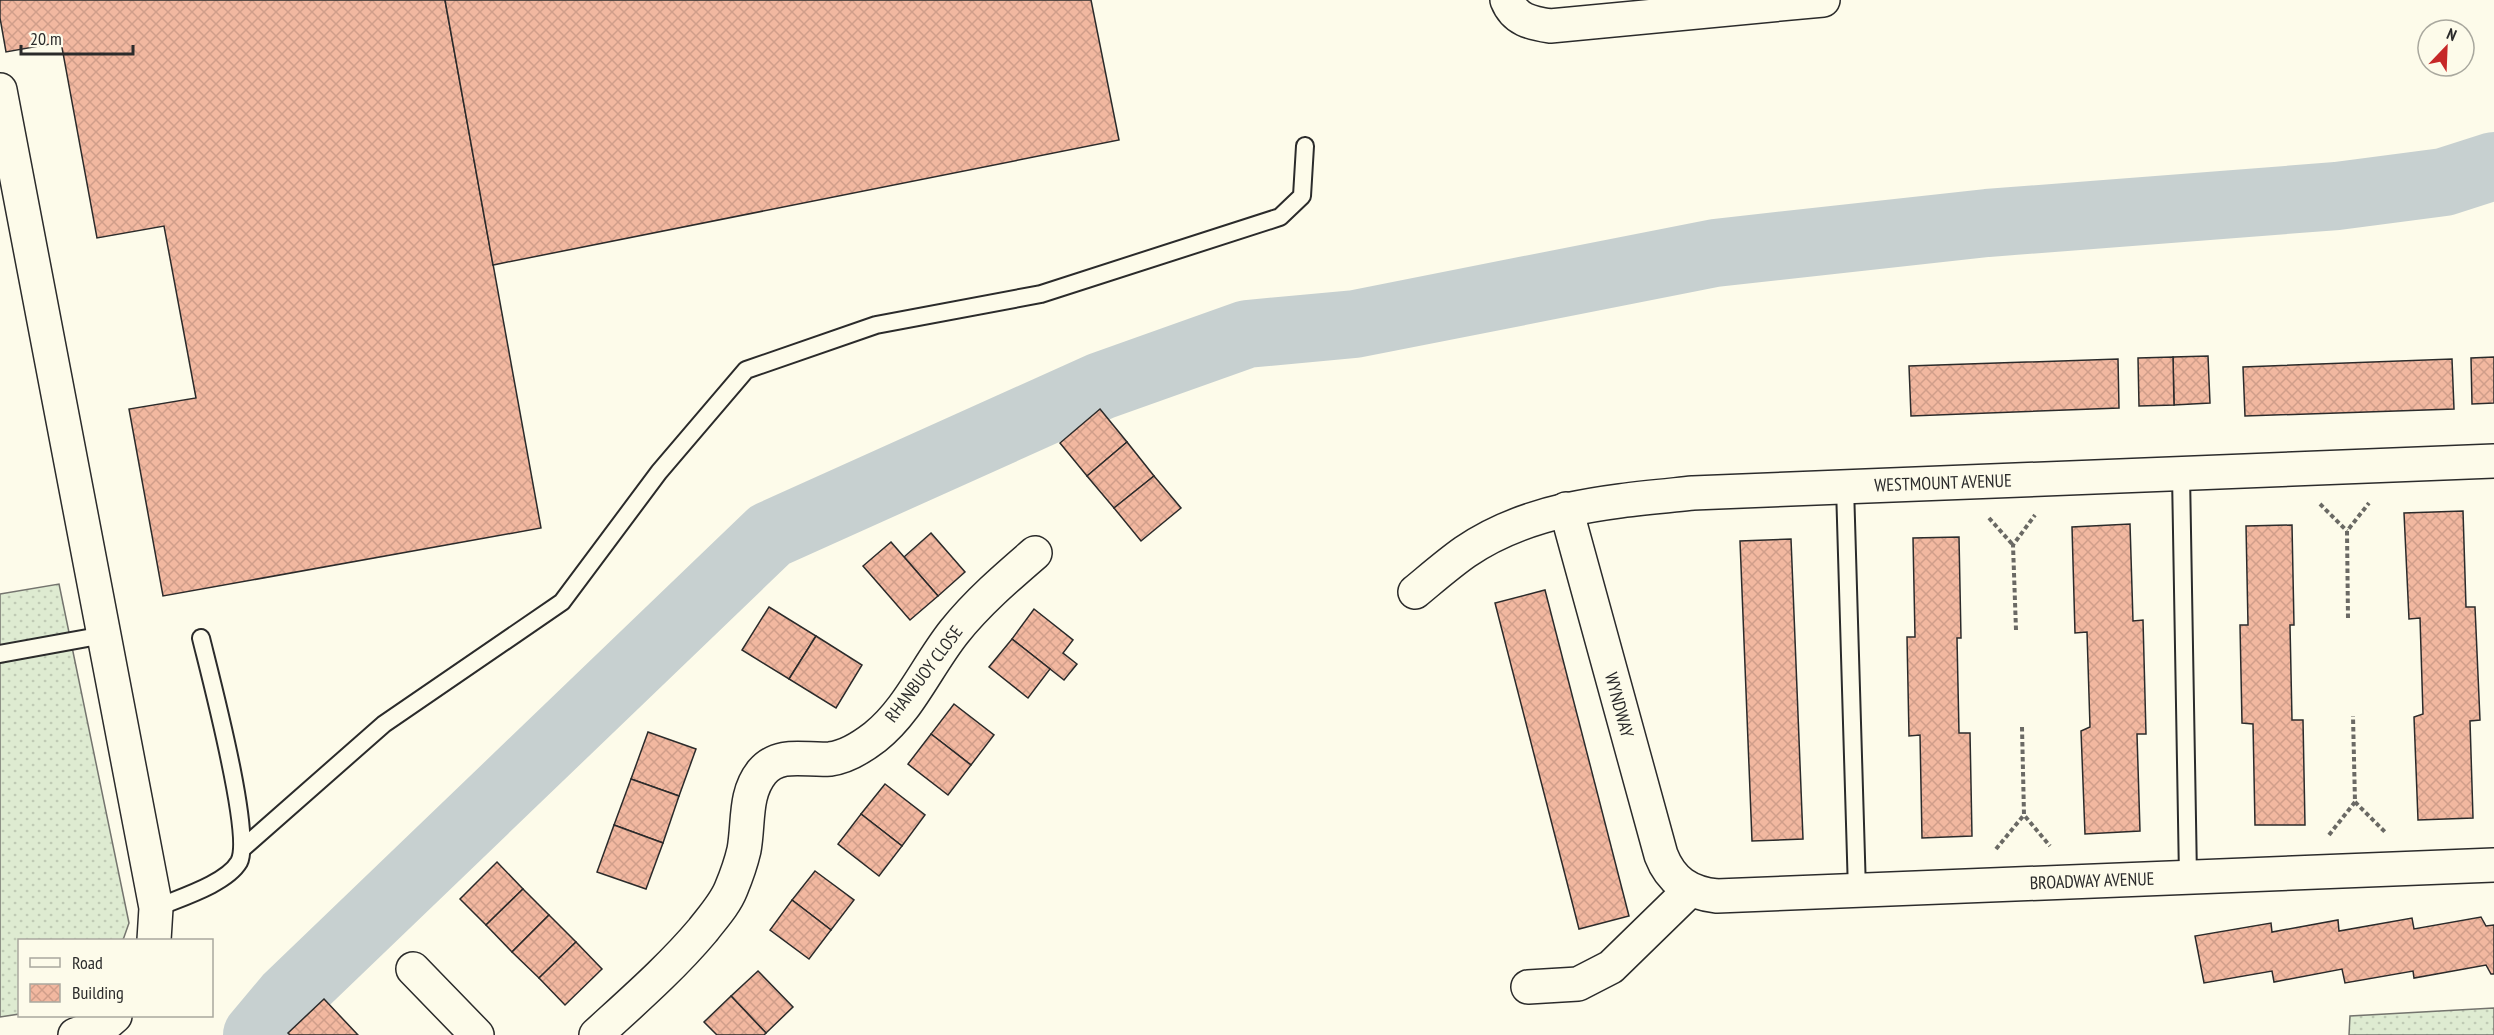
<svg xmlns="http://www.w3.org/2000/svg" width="2494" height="1035" font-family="'PT Sans Narrow',sans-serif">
<defs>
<pattern id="grass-dots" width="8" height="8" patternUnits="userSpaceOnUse" patternTransform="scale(1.5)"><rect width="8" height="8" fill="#deebd1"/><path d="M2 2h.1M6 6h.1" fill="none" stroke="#bfcab4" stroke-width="1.8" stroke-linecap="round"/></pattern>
<pattern id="building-cross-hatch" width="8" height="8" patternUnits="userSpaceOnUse" patternTransform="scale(1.5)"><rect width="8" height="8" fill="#f2b8a0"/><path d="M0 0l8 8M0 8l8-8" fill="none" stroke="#d09e8a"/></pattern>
</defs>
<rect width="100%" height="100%" fill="#fdfbea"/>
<!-- grass -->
<g fill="url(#grass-dots)" stroke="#74746e" stroke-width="1.5">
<path d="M59 584 129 923 123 940H20L19 1014 0 1017V594Z"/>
<path d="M2494 1008V1035H2349L2350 1016Z"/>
</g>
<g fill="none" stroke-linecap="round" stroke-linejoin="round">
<!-- river -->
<path stroke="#c7d0d0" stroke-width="68" d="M257 1035 288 998 770 535 1101 386 1247 334 1355 324 1715 253 1987 223 2337 196 2444 182 2494 166"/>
</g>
<!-- building -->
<g fill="url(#building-cross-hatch)" stroke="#2b2b2b" stroke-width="1.5">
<path d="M0 0H445L541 528 163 596 129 409 196 398 164 226 97 238 61 42 6 52 0 18Z"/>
<path d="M445 0H1091L1119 140 493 265Z"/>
<path d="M2208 356 2210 403 2174 405 2173 357Z"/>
<path d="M2173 357 2174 405 2139 406 2138 358Z"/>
<path d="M2494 357V403L2472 404 2471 358Z"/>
<path d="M2118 359 2119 408 1911 416 1909 366Z"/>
<path d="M2452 359 2454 409 2245 416 2243 367Z"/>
<path d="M1100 409 1127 442 1087 476 1060 443Z"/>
<path d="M1127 442 1154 476 1114 508 1087 476Z"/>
<path d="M1154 476 1181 508 1141 541 1114 508Z"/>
<path d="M2463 511 2466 607H2475L2480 720 2470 721 2473 818 2418 820 2414 717 2423 714 2420 618 2409 619 2404 513Z"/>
<path d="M2130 524 2133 621 2143 620 2146 734H2137L2140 831 2085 834 2081 731 2090 727 2087 632 2075 633 2072 527Z"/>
<path d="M2292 525 2294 625H2290L2292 720H2303L2305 825H2255L2253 724 2242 723 2240 625H2248L2246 526Z"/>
<path d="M931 533 965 572 938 596 904 557Z"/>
<path d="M1959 537 1961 638H1957L1959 733H1970L1972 836 1922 838 1920 735 1909 736 1907 637H1915L1913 538Z"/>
<path d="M1791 539 1803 839 1752 841 1740 541Z"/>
<path d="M891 542 938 596 910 620 863 566Z"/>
<path d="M1545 590 1629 916 1579 929 1495 603Z"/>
<path d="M769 607 816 636 789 679 742 650Z"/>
<path d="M1034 609 1073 640 1063 653 1077 664 1064 680 1012 639Z"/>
<path d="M816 636 862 665 836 708 789 679Z"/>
<path d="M1012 639 1050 669 1028 698 989 667Z"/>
<path d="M954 704 994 735 971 765 931 734Z"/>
<path d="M648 732 696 749 679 796 631 779Z"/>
<path d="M931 734 971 765 948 795 908 764Z"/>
<path d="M631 779 679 796 663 843 614 825Z"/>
<path d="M885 784 925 815 902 846 861 814Z"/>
<path d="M861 814 902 846 879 876 838 844Z"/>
<path d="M614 825 663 843 646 889 597 872Z"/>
<path d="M497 862 523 889 486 925 460 899Z"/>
<path d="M815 871 854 900 831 930 792 900Z"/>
<path d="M523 889 549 915 512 952 486 925Z"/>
<path d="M792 900 831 930 809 959 770 930Z"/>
<path d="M549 915 576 942 539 978 512 952Z"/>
<path d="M2481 917 2486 926 2494 925V974H2491L2486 965 2414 978 2413 971 2345 983 2342 969 2274 982 2272 971 2204 983 2195 936 2271 923 2272 932 2338 920 2339 931 2412 918 2414 929Z"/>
<path d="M576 942 602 969 565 1005 539 978Z"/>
<path d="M758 971 793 1007 766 1033 731 996Z"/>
<path d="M731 996 766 1033 764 1035H717L704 1022Z"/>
<path d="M324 999 358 1035H290L288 1033Z"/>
</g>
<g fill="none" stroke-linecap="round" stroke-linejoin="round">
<!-- lane casing -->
<g stroke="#2b2b2b" stroke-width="20">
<g id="lane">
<path d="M2181 474 2188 877"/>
<path d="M1845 487 1857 891"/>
<path d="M0 654 104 635"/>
<path d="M243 848 384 724 562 602 659 472 746 370 876 325 1041 294 1280 217 1302 196 1305 146"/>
<path d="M156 908C179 898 226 884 239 862 253 836 210 675 201 638"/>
</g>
</g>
<!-- street casing -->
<g stroke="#2b2b2b" stroke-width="36">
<g id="street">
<path d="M1507 0C1515 20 1531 23 1550 26L1823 0"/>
<path d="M0 90 156 908 154 940"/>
<path d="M1566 509 1661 855C1671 881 1689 893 1717 896L2494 865"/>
<path d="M1415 592C1432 578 1448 564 1465 552 1532 506 1615 501 1693 493L2494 461"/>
<path d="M413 969 477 1035"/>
<path d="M1528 987 1578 984 1611 967 1690 890"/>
<path d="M75 1035 107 1023 115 1016"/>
<path d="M596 1035C633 1001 671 968 703 930 713 917 725 904 731 889 736 877 741 863 744 850 749 823 744 794 762 772 780 751 806 761 830 759 847 757 862 747 875 737 909 710 927 666 954 632 977 603 1006 578 1035 553"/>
</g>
</g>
<!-- path -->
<g stroke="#6a6964" stroke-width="4" stroke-dasharray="4.5 3" stroke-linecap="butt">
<path d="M2320 504 2347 531"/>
<path d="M1989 518 2013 545"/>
<path d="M2348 618 2347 531 2369 503"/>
<path d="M2016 630 2013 545 2035 515"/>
<path d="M2022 727 2024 815 2050 846"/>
<path d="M2355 802 2386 833"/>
<path d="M2329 835 2355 802 2353 716"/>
<path d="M1996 849 2024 815"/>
</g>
<!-- lane -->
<use href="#lane" stroke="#fdfbea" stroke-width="16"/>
<!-- street -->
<use href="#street" stroke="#fdfbea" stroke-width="33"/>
</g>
<g text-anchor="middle" stroke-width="4.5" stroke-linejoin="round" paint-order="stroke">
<!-- street labels -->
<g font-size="18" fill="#2b2b2b" stroke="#fdfbea">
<text transform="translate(1943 483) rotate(-2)" y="6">WESTMOUNT AVENUE</text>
<text transform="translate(924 674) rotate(-53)" y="6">RHANBUOY CLOSE</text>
<text transform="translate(1619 705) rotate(75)" y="6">WYNDWAY</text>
<text transform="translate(2092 881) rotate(-2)" y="6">BROADWAY AVENUE</text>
</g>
</g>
<!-- legend -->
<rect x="18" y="939" width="195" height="78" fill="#fdfbea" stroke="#a9a89e" stroke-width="1.5"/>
<rect x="30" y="958" width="30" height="9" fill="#fdfbea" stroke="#a9a89e" stroke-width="1.5"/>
<text x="72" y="969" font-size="18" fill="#2b2b2b">Road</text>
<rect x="30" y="984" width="30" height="18" fill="url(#building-cross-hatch)" stroke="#a9a89e" stroke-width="1.5"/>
<text x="72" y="999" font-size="18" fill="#2b2b2b">Building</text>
<!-- north arrow -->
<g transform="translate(2446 48) rotate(23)"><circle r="28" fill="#fdfbea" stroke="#a9a89e" stroke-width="1.5"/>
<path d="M0-4.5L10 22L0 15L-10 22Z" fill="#c62828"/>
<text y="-9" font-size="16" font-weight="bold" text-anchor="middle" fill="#2b2b2b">N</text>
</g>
<!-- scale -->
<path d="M21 45v9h112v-9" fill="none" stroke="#2b2b2b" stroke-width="3"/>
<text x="30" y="45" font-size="18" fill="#2b2b2b" stroke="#fdfbea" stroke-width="4.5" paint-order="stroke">20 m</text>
</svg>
